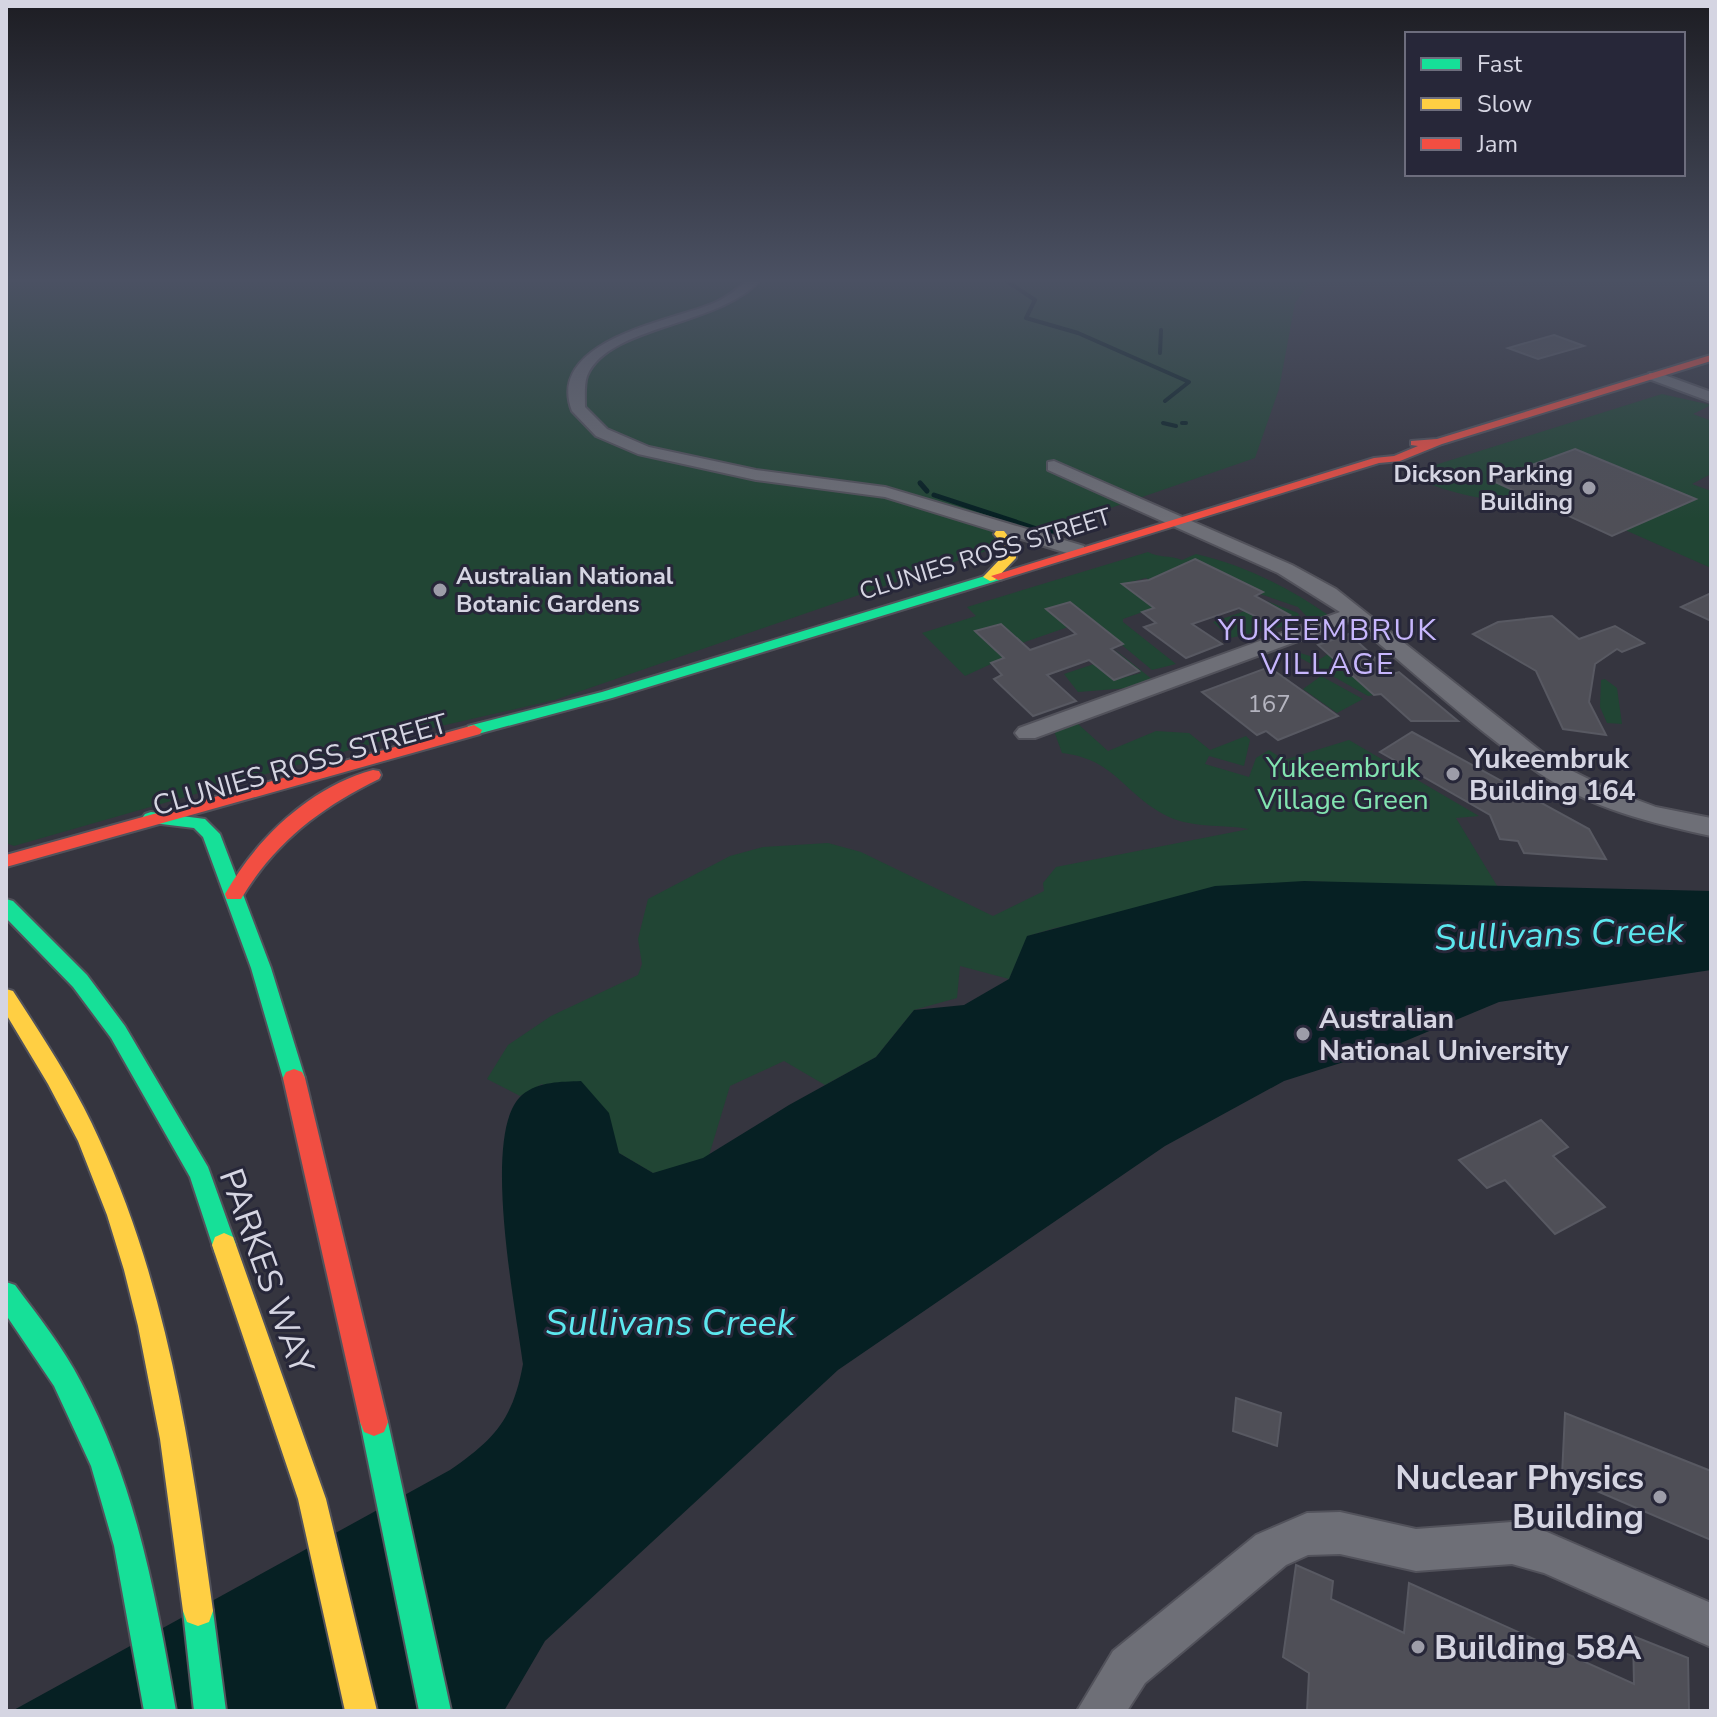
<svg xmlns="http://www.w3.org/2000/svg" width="1717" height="1717" font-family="'Nunito Sans',sans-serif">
<rect width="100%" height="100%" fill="#35353f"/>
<!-- green -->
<g fill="#214534">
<path d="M6 278H1313L1295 303 1279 389 1255 458 555 700 406 734 14 846 6 843Z"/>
<path d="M1662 394 1711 405 1693 414 1709 420 1711 426V474L1692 484 1711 491V568L1625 530 1695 499 1492 480 1526 496C1485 507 1442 488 1403 475Z"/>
<path d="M1148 552C1158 558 1170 555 1182 560L1196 554C1244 565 1288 587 1328 615L1315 621 1309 619 1298 607 1260 594 1263 591 1195 560 1177 567 1169 594 1146 578 1123 584 1154 608 1123 619V622L1176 664 1152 670 1070 602 1047 609 1068 627 1022 643 976 631 1004 658 965 676 922 633 976 616 967 607Z"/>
<path d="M1267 601 1298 613 1303 622 1230 638 1213 622 1245 611 1273 625 1292 616Z"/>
<path d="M1113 648 1153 680 1129 688 1078 692 1064 674 1094 664 1114 680 1141 673Z"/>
<path d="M1300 653 1320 659 1328 654 1374 695 1368 696 1297 656Z"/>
<path d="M1321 676 1363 699 1337 713 1303 689Z"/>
<path d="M1605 679 1617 688 1622 724 1607 723 1600 707 1601 680Z"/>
<path d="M1077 723 1108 751 1156 731 1189 733 1210 750 1246 736 1250 740 1244 766 1209 756 1205 764 1249 777 1256 758 1269 750 1284 760 1349 740 1479 816 1456 818 1499 889 1304 881 1055 928 1028 936 1009 979 960 966 957 998 914 1010 876 1057 825 1085 784 1061 730 1086 707 1162 653 1173 619 1153 542 1084 520 1096 487 1079 508 1045 551 1016 638 975 642 964 638 939 648 899 730 856 763 847 828 843 861 852 993 916 1044 891 1043 883 1056 867 1249 829C1222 824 1189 829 1163 814 1123 792 1114 759 1062 753L1054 731Z"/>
</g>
<!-- water -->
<path fill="#062023" d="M1304 881 1711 891V970L1499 1002 1391 1047 1284 1081 1165 1146 838 1370 545 1641 504 1711H12L450 1470C495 1439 513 1419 523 1364 516 1310 480 1131 522 1095 539 1081 561 1082 581 1081L609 1113 619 1153 653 1173 703 1158 789 1105 876 1057 914 1010 964 1005 1009 979 1027 936 1215 886Z"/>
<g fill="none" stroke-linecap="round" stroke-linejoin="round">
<!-- stream-far1 -->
<g stroke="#062023" stroke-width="4">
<path d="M1002 278 1035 300 1026 318 1078 333 1189 382 1165 401"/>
<path d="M1160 353 1161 330"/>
<path d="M1163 423 1176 426"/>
<path d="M1182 423H1186"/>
</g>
<!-- stream -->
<g stroke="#062023" stroke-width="5">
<path d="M920 483 927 491"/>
<path d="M934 495 1040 530 1078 533"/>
</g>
</g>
<!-- building -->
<g fill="#4f4f57" stroke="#585962" stroke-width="2">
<path d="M1554 335 1584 346 1538 359 1508 348Z"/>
<path d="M1575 449 1696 499 1612 536 1491 480Z"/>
<path d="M1195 559 1263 592 1255 596 1290 615 1273 625 1239 608 1192 624 1222 644 1186 658 1144 627 1156 623 1142 612 1154 608 1122 584 1149 580Z"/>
<path d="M1711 593V621L1681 607Z"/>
<path d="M1070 602 1123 644 1111 649 1139 671 1114 680 1089 660 1047 675 1076 701 1033 716 994 679 1002 675 991 663 1004 658 975 631 1001 624 1030 650 1076 634 1046 609Z"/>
<path d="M1552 616 1579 639 1615 626 1644 643 1622 652 1617 649 1595 664 1589 702 1606 735 1563 729 1536 671 1473 634 1498 622Z"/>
<path d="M1349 634 1393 674 1399 672 1458 721H1411L1381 694 1374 695 1318 645Z"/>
<path d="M1269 667 1338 716 1278 740 1266 731 1257 735 1202 692Z"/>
<path d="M1412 732 1589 829 1606 859 1524 853 1518 841 1500 839 1490 815 1380 752Z"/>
<path d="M1541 1120 1568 1147 1553 1156 1605 1207 1555 1234 1505 1180 1487 1188 1459 1160Z"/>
<path d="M1236 1398 1281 1413 1277 1446 1233 1431Z"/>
<path d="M1565 1413 1711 1471V1540L1562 1476Z"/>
<path d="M1296 1565 1333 1581 1331 1599 1404 1633 1409 1583 1634 1684 1633 1636 1688 1658 1689 1711H1307L1309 1673 1283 1657Z"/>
</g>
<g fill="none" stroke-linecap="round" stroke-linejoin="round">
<!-- street casing -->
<g stroke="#52525b" stroke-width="4">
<g id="street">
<path d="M749 278H762C721 327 609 324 587 376 584 384 585 398 585 407L607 429 649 447 756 470 885 487 1084 546V554H1070L885 497 756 480 638 454 596 436 572 411C545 340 672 321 714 303 728 297 738 289 749 278Z"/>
<path d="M1649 373H1659L1711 392V402L1649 379Z"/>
<path d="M1054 461 1292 565 1336 589 1556 763 1613 791 1656 807 1711 818V836C1651 823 1590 808 1539 773 1474 729 1413 671 1352 621L1035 738H1019L1015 733 1019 728 1340 612 1278 573 1048 470V462Z"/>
<path d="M1340 1512 1416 1529 1512 1522 1547 1532 1711 1603V1647L1544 1573 1512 1564 1416 1571 1340 1554 1308 1555 1286 1565 1145 1683 1127 1711H1077L1113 1651 1256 1535 1307 1513Z"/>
</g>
</g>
<!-- fast casing -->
<g stroke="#52525b" stroke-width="4">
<g id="fast">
<path d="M998 572 1005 576 1003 579 612 698 474 735 466 730 468 726 602 692Z"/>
<path d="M151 812 205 819 220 834 271 968 305 1078 302 1084 294 1087 286 1084 283 1078 251 968 203 837 194 828 145 822 142 818 145 814Z"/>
<path d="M6 899 13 901 87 975 125 1026 208 1167 236 1245 233 1253 224 1257 215 1253 190 1177 111 1038 73 987 6 918Z"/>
<path d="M6 1282 15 1285C38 1316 63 1347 81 1382 136 1484 156 1597 176 1711H144L114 1546 91 1466 54 1386 6 1315Z"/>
<path d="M374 1408 384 1412 388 1422 451 1711H419L360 1422 364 1412Z"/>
<path d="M198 1596 209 1600 213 1611 226 1711H194L183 1611 187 1600Z"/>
</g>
</g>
<!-- slow casing -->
<g stroke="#52525b" stroke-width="4">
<g id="slow">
<path d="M996 531H1004L1015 545 1016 558 995 580 990 581 983 577 1002 557 1003 545 994 534Z"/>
<path d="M6 989 13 991C44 1039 76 1087 99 1139 168 1288 191 1450 213 1611L209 1622 198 1626 187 1622 183 1611 160 1439 138 1326 124 1270 107 1215 78 1141 48 1084 6 1014Z"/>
<path d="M224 1233 233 1237 236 1245 326 1499 377 1711H345L298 1499 212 1245 215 1237Z"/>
</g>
</g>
<!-- jam casing -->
<g stroke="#52525b" stroke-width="4">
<g id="jam">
<path d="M1711 355V361L1442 444 1400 461 1379 463 1003 579 998 580 991 576 1374 458 1394 456 1418 446 1411 445V441L1437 439Z"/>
<path d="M474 725 482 730 480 734 6 867V855Z"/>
<path d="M373 770 379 771 381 775 379 779C320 808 275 842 241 899H227L225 894C256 839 310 787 373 770Z"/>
<path d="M294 1069 302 1072 305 1078 388 1422 384 1432 374 1436 364 1432 360 1422 283 1078 286 1072Z"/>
</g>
</g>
<!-- street -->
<use href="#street" fill="#6e6f77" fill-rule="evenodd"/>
<!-- fast -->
<use href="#fast" fill="#16e098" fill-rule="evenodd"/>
<!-- slow -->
<use href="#slow" fill="#ffcf43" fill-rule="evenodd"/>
<!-- jam -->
<use href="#jam" fill="#f24e42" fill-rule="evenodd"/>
</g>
<!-- sky -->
<linearGradient id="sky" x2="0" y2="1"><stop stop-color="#1d1d23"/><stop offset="0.54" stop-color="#4b5163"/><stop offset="1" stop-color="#4b5163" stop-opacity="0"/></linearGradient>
<rect width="1717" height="519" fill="url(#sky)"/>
<!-- markers -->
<g fill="#9d9da9" stroke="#272739" stroke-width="3">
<circle cx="1589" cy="488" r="8"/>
<circle cx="440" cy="590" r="8"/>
<circle cx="1453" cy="774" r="8"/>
<circle cx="1303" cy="1034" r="8"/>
<circle cx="1660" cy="1497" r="8"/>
<circle cx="1418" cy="1647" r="8"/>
</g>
<g text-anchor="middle" stroke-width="6" stroke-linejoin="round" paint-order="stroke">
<!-- far-poi labels -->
<g font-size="24" font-weight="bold" fill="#d5d5e2" stroke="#272739" text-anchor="end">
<text x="1573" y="482">Dickson Parking<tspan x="1573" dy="28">Building</tspan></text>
<text x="456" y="584" text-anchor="start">Australian National<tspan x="456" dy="28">Botanic Gardens</tspan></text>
</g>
<!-- far-street labels -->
<g font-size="24" fill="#d5d5e2" stroke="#272739">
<text transform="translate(985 554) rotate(-17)" y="8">CLUNIES ROSS STREET</text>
</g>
<!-- number labels -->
<g font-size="24" fill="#b4b4bf">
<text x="1269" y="712">167</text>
</g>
<!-- poi labels -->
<g font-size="28" font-weight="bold" fill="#d5d5e2" stroke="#272739" text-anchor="start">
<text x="1469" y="768">Yukeembruk<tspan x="1469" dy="32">Building 164</tspan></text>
<text x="1319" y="1028">Australian<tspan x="1319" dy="32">National University</tspan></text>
</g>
<!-- street labels -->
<g font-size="28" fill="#d5d5e2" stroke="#272739">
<text transform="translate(300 764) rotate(-16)" y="10">CLUNIES ROSS STREET</text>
</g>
<!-- park labels -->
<g font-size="28" fill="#82e4b0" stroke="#272739">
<text x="1343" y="777">Yukeembruk<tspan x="1343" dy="32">Village Green</tspan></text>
</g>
<!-- neighbourhood labels -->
<g font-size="30" letter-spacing="2" fill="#c7b6fd" stroke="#272739">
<text x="1328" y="640">YUKEEMBRUK<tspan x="1328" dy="34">VILLAGE</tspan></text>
</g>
<!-- near-street labels -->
<g font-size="34" fill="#d5d5e2" stroke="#272739">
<text transform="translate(267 1271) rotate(70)" y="12">PARKES WAY</text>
</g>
<!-- near-poi labels -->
<g font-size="34" font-weight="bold" fill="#d5d5e2" stroke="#272739" text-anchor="end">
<text x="1644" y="1489">Nuclear Physics<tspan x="1644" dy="39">Building</tspan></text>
<text x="1434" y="1659" text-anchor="start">Building 58A</text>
</g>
<!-- near-water labels -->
<g font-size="36" font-style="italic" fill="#5ce8ef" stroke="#272739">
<text transform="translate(1559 933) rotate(-2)" y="13">Sullivans Creek</text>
<text x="670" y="1335">Sullivans Creek</text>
</g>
</g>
<!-- border -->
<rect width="1717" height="1717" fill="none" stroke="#d5d5e2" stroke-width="16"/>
<!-- legend -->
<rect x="1405" y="32" width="280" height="144" fill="#272739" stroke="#6d6d7d" stroke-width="2"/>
<rect x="1421" y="58" width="40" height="12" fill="#16e098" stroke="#6d6d7d" stroke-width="2"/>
<text x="1477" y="72" font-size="24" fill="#d5d5e2">Fast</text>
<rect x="1421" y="98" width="40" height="12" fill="#ffcf43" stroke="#6d6d7d" stroke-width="2"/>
<text x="1477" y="112" font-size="24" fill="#d5d5e2">Slow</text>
<rect x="1421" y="138" width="40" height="12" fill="#f24e42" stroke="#6d6d7d" stroke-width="2"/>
<text x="1477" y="152" font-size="24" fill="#d5d5e2">Jam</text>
</svg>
